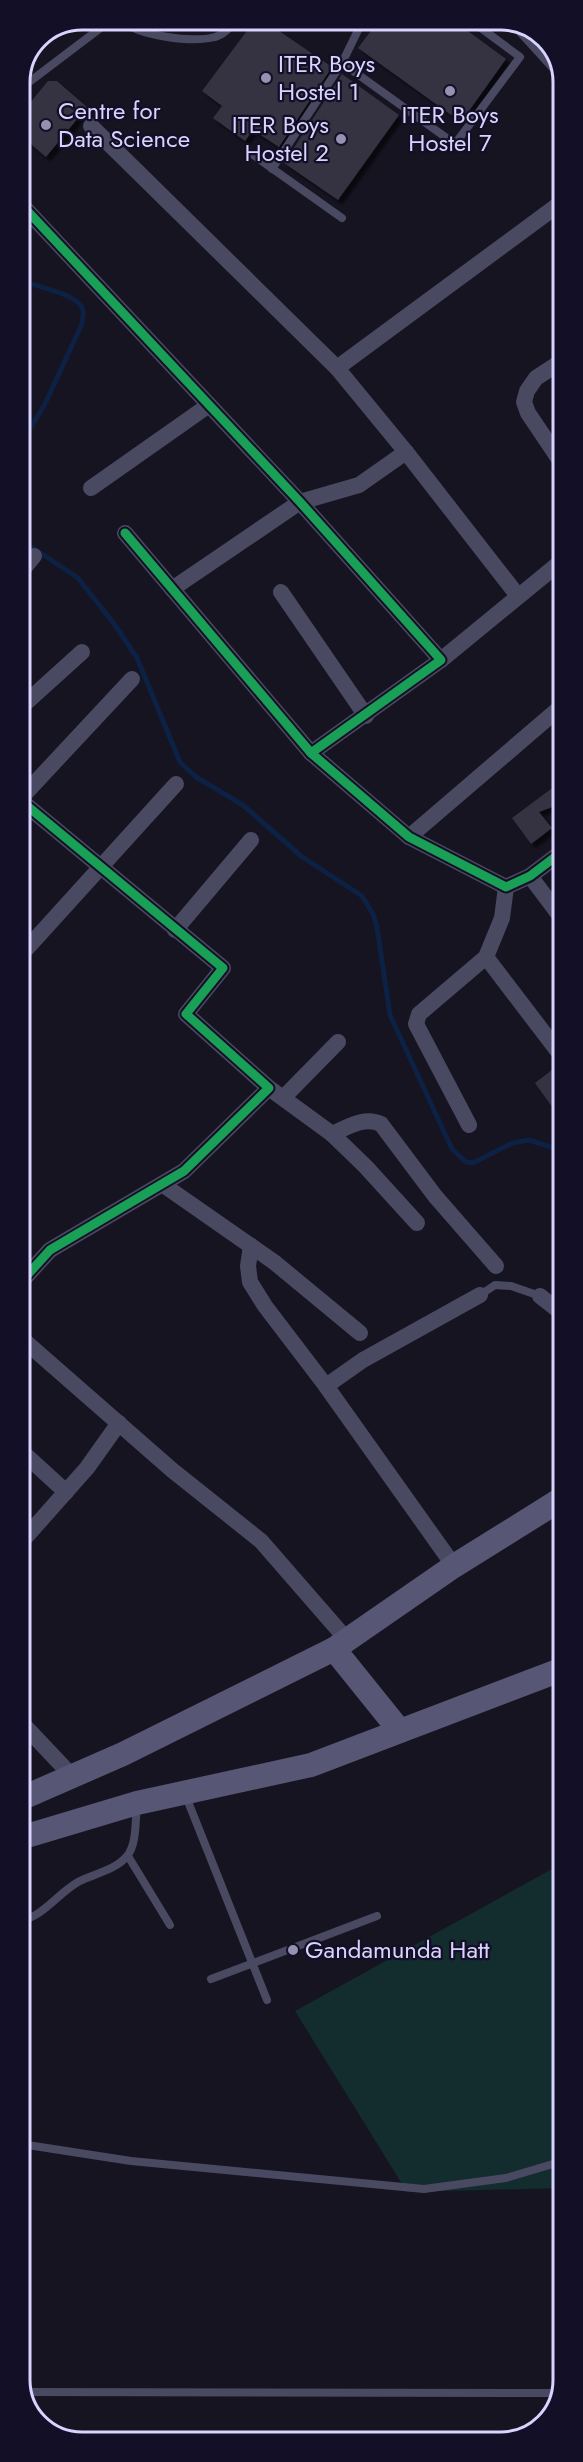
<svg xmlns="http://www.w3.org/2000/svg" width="583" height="2462" font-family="Jost,sans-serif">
<defs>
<filter id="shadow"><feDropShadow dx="4.5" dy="4.5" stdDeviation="1.5" flood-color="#0009"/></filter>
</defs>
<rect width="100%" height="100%" fill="#161421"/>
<!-- green -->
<path fill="#132c2d" d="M563 1863V2188L407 2192 295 2011Z"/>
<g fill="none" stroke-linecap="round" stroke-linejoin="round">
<!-- stream -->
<g stroke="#0d2144" stroke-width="5">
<path d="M20 280C35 287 78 293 83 310 84 314 82 320 82 324L45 404 20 445"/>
<path d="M20 536 27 544 78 578 115 625 137 658 180 762 196 777 243 805 301 856 362 896 373 914 377 927 390 1015 452 1149 466 1162 473 1163 512 1143 529 1140 563 1151"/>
</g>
</g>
<!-- building -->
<g fill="#343243" filter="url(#shadow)">
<path d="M255 20H263L332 67 279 147 253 130 245 141 213 118 222 106 202 91Z"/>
<path d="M379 20H453L506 59 461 122 358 48Z"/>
<path d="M342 74 399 115 338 200 284 163Z"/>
<path d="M48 81H57L87 107 46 157 20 135V115Z"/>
<path d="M563 780V803L539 812 552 828 531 844 512 818Z"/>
<path d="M557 1066 563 1068V1122L535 1083Z"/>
</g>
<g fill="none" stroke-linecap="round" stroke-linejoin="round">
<!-- lane -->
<g stroke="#4a4962" stroke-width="8">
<path d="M121 20C138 36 192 43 215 37 224 35 231 26 236 20"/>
<path d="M342 63 455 144 520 57 470 20"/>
<path d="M20 89 111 20"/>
<path d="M249 152 342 218"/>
<path d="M272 169 342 63 363 20"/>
<path d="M480 1295 495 1285 511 1286 540 1296"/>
<path d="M185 1794 267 2000"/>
<path d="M128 1856 170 1925"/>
<path d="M20 1921C44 1916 57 1894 78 1882 93 1874 116 1870 127 1856 137 1844 135 1821 137 1806"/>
<path d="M211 1979 377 1916"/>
<path d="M21 2144 131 2161 424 2189 506 2178 563 2161"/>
<path d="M21 2392 559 2393"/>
</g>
<!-- street -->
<g stroke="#4a4962" stroke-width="16">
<path d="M519 25 560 70"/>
<path d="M91 126 337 368 562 202"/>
<path d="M20 203 300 502 441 660 311 753"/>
<path d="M562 361 536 378 527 391 524 402 528 413 563 465"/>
<path d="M337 368 406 452"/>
<path d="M91 488 209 405"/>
<path d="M125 533 311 753 409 837 506 887 530 876 563 851"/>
<path d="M20 573 34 556"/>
<path d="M172 589 300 502 359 485 406 452 518 596"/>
<path d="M281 592 366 716"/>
<path d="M441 660 563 560"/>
<path d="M20 708 82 652"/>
<path d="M20 799 132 679"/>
<path d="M20 800 223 968 186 1014 269 1088 184 1171 50 1250 20 1283"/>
<path d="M409 837 563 705"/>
<path d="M530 876 563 920"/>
<path d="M175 930 251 840"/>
<path d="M20 956 176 784"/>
<path d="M486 957 563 1058"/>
<path d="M269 1088 332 1134 366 1167 417 1223"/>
<path d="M283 1098 338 1042"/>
<path d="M469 1125 416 1024 419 1014 486 957 502 918 506 887"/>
<path d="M332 1134C348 1127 364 1116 381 1124L435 1196 496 1266"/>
<path d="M162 1184 274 1262 360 1333"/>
<path d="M251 1246 248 1266 250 1282 265 1306 326 1386"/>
<path d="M540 1296 563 1314"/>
<path d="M20 1337 172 1470 261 1541 348 1641"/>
<path d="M20 1450 66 1492"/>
<path d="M20 1538 24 1539 87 1468 119 1423"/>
<path d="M454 1566 326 1386 363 1360 480 1295"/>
<path d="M20 1721 72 1776"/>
</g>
<!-- secondary -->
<g stroke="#575674" stroke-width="24">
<path d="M334 1649 400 1731"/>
<path d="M20 1799 123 1754 334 1649 454 1566 563 1498"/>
<path d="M20 1838 137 1803 311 1765 563 1669"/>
</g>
<!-- cycleway casing -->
<g stroke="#130f26" stroke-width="13">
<g id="cycleway">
<path d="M20 203 300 502 441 660 311 753"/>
<path d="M125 533 311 753 409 837 506 887 530 876 563 851"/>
<path d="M20 800 223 968 186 1014 269 1088 184 1171 50 1250 20 1283"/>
</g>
</g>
<!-- cycleway -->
<use href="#cycleway" stroke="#1a9f57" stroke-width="9"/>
</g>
<!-- markers -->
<g fill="#9591b1" stroke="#130f26" stroke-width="2">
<circle cx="266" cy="78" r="6"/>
<circle cx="450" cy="91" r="6"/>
<circle cx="46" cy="125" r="6"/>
<circle cx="341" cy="139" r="6"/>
<circle cx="293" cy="1950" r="6"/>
</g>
<g text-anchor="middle" stroke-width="4.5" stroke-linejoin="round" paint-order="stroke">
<!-- poi labels -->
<g font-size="24" fill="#d9d4ff" stroke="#130f26" text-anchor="start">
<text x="278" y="72">ITER Boys<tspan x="278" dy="28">Hostel 1</tspan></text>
<text x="58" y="119">Centre for<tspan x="58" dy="28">Data Science</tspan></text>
<text x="450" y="123" text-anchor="middle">ITER Boys<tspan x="450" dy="28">Hostel 7</tspan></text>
<text x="329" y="133" text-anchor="end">ITER Boys<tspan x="329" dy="28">Hostel 2</tspan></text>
<text x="305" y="1958">Gandamunda Hatt</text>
</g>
</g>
<!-- crop -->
<path d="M0 0H583V2462H0ZM82 30H501A52 52 0 0 1 553 82V2380A52 52 0 0 1 501 2432H82A52 52 0 0 1 30 2380V82A52 52 0 0 1 82 30Z" fill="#130f26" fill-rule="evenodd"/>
<path fill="none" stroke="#d9d4ff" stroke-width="3" d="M82 30H501A52 52 0 0 1 553 82V2380A52 52 0 0 1 501 2432H82A52 52 0 0 1 30 2380V82A52 52 0 0 1 82 30Z"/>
</svg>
